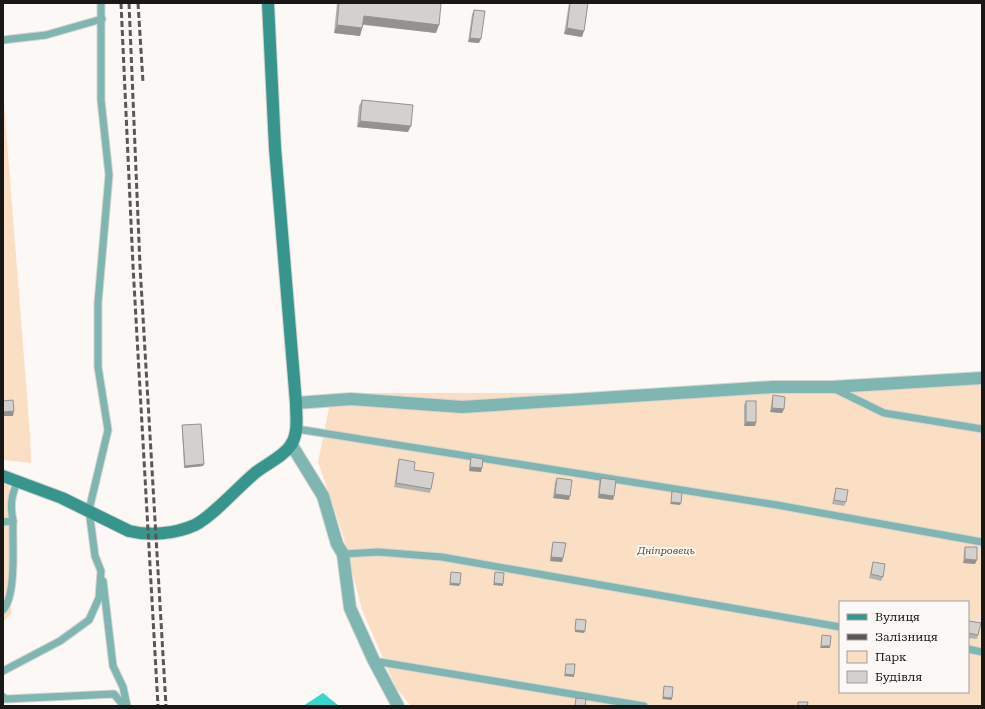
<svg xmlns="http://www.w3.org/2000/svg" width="985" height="709" font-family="'Roboto Serif',serif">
<rect width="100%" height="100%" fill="#fbf8f5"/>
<!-- green -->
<g fill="#fbdfc4" fill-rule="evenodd">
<path d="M3 90 30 434 31 463 3 460Z"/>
<path d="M982 383V706H411L396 688 362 610 343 535 318 462 332 393H828ZM840 602H968V692H840Z"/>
<path d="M3 473 9 474 11 614 3 622Z"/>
</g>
<!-- water -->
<path fill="#35d7cd" d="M323 693 339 706H303Z"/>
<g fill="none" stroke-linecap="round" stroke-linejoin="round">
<!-- lane casing -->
<g stroke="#d7d4d1" stroke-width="9">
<g id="lane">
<path d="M3 40 46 35 102 19"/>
<path d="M835 389 884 413 982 429"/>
<path d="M297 429 777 505 982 542"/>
<path d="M3 522 13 521C10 506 11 495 18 481"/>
<path d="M343 554 378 552 442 557 840 627"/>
<path d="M103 581 113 666 123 687 127 706"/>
<path d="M3 610C17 594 12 543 13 521"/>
<path d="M968 649 982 652"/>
<path d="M374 661 644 706"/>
<path d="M3 671 60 641 89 620 99 598 101 571 95 556 89 510 108 430 98 367V303L109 175 101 100V3"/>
<path d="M3 697 6 699 114 694 124 706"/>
</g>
</g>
<!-- street casing -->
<g stroke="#d7d4d1" stroke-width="14">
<g id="street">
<path d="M296 403 351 399 462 407 773 387H832L982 378"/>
<path d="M291 444 323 496 337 544 343 554 350 608 374 661 398 706"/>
</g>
</g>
<!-- secondary casing -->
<g stroke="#d7d4d1" stroke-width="14">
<path id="secondary" d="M3 476 62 498 129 531C149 536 175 534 195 525 214 515 237 488 255 473 266 464 283 457 291 445 299 432 296 417 296 403L275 148 268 3"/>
</g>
<!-- lane -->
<use href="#lane" stroke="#7fb6b1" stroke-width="7"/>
<!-- street -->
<use href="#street" stroke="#7fb6b1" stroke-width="12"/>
<!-- secondary -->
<use href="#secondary" stroke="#38958e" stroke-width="12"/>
<!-- rail -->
<g stroke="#595756" stroke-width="3" stroke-dasharray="6 3" stroke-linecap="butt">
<path d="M121 3 133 266 158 706"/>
<path d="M129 3 140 266 166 706"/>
<path d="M138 3 143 82"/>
</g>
</g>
<!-- wall -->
<g fill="#b5b3b0">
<path d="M337 3H437L436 33 363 25 362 28 360 36 334 33Z"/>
<path d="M569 3H588L582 37 564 34Z"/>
<path d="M474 10 479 43 468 42 472 14Z"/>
<path d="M362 100 408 132 357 127 359 106Z"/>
<path d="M773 395 784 409 782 413 770 412 772 399Z"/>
<path d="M746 401 756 422 755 426H744V405Z"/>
<path d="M182 425 204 464 203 466 184 468 182 427Z"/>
<path d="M471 457 482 468 481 472 469 471 470 461Z"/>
<path d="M399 459 414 470 431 489 430 493 394 487 398 463Z"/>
<path d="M557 478 569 500 553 498 555 482Z"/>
<path d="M601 478 614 496 613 500 598 498 599 482Z"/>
<path d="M836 488 846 502 844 506 832 504Z"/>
<path d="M553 542 563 558 562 562 550 561 552 546Z"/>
<path d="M965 547 975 564 963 563 964 551Z"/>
<path d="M873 562 883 577 881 581 869 578Z"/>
<path d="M969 621 978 635 977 639 968 638V623Z"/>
</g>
<!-- shaded-wall -->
<g fill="#949290">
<path d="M364 16 439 25 436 33 361 24Z"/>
<path d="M337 25 362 28 360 36 334 33Z"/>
<path d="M567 28 584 31 582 37 564 34Z"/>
<path d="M470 38 481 39 479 43 468 42Z"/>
<path d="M360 121 411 126 408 132 357 127Z"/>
<path d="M772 408 784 409 782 413 770 412Z"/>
<path d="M14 411 13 416H3V412Z"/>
<path d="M746 422H756L755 426H744Z"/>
<path d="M204 464 203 466 184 468 185 466Z"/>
<path d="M470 467 482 468 481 472 469 471Z"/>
<path d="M555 494 570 496 569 500 553 498Z"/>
<path d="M599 494 614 496 613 500 598 498Z"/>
<path d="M671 502 681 503 680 505 670 504Z"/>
<path d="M551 557 563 558 562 562 550 561Z"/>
<path d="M965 559 977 560 975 564 963 563Z"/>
<path d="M450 583 460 584 459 586 449 585Z"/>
<path d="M494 583 503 584V586L493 585Z"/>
<path d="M575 630 585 631 584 633 575 632Z"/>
<path d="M821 646H830V648H820Z"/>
<path d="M565 674 574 675V677L564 676Z"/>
<path d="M663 697 672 698V700L662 699Z"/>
</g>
<!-- building -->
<g fill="#d3d0cd" stroke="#949290">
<path d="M339 3H437L441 4 439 25 364 16 362 28 337 25Z"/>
<path d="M570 3H588L584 31 567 28Z"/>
<path d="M474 10 485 11 481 39 470 38Z"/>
<path d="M362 100 413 105 411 126 360 121Z"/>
<path d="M773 395 785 397 784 409 772 408Z"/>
<path d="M13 400 14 411 3 412V401Z"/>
<rect x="746" y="401" width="10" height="21"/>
<path d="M201 424 204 464 185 466 182 425Z"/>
<path d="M471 457 483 459 482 468 470 467Z"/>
<path d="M399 459 415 462 414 470 434 473 431 489 396 483Z"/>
<path d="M557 478 572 480 570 496 555 494Z"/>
<path d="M601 478 616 480 614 496 599 494Z"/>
<path d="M836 488 848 490 846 502 834 500Z"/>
<path d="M672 491 682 493 681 503 671 502Z"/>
<path d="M553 542 566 543 563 558 551 557Z"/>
<path d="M965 547H977V560L965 559Z"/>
<path d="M873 562 885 564 883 577 871 574Z"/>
<path d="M451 572 461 573 460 584 450 583Z"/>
<path d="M495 572 504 573 503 584 494 583Z"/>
<path d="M576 619 586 620 585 631 575 630Z"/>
<path d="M969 621 981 623 978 635 968 633V625Z"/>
<path d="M822 635 831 636 830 646H821Z"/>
<path d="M566 664H575L574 675 565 674Z"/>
<path d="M664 686 673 687 672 698 663 697Z"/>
<path d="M576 698 586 699 585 706H575Z"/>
<path d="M798 702H808L807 706H798Z"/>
</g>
<g text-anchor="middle" stroke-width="4" stroke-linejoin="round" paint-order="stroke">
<!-- park labels -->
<g font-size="10" font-style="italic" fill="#644524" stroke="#fbf8f5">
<text x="666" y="554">Дніпровець</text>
</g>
</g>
<!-- border -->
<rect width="985" height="709" fill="none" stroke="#191817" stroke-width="8"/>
<!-- legend -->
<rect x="839" y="601" width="130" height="92" fill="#fbf8f5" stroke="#a19e9c"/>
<rect x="847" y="614" width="20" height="6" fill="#38958e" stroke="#a19e9c"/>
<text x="875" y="621" font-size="12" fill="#191817">Вулиця</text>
<rect x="847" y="634" width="20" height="6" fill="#595756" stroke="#a19e9c"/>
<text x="875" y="641" font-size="12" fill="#191817">Залізниця</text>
<rect x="847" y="651" width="20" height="12" fill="#fbdfc4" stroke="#a19e9c"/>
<text x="875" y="661" font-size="12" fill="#191817">Парк</text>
<rect x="847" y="671" width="20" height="12" fill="#d3d0cd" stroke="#a19e9c"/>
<text x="875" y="681" font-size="12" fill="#191817">Будівля</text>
</svg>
